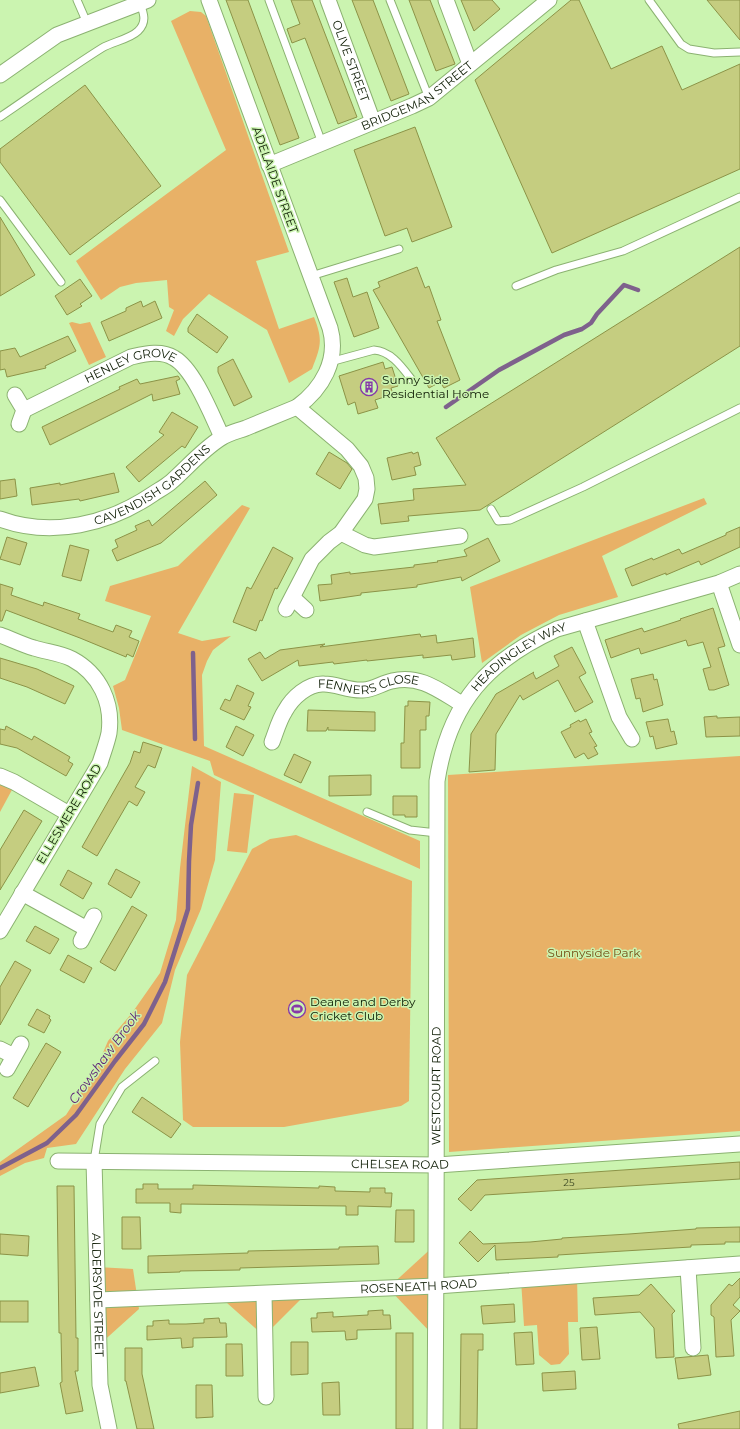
<svg xmlns="http://www.w3.org/2000/svg" width="740" height="1429" font-family="Montserrat,sans-serif">
<rect width="100%" height="100%" fill="#cbf4b0"/>
<!-- green -->
<g fill="#e8b167">
<path d="M190 11 201 12 206 16 289 252 256 261 279 329 314 317C323 340 321 346 312 369L289 383 267 330 209 294 183 319 174 336 166 331 174 310 169 307 167 280 136 283 120 287 101 300 76 261 226 150 171 21Z"/>
<path d="M72 322 80 324 90 322 106 357 89 365 69 323Z"/>
<path d="M704 498 707 504 602 556 618 597 559 615 521 635 482 663 470 587Z"/>
<path d="M242 505 250 508 178 633 202 641 231 636 213 650 207 661 202 675 204 746 420 841V869L214 775 210 761 122 730 119 708 113 686 125 680 151 616 105 601 110 586 178 566Z"/>
<path d="M740 756V1131L449 1152 448 775Z"/>
<path d="M192 766 221 782 215 860 201 909 175 970 162 1023 125 1069 76 1144 47 1148 44 1158 25 1163 0 1176V1162L66 1115 96 1069 108 1041 132 1013 160 973 176 920 180 868Z"/>
<path d="M0 782 13 788 0 812Z"/>
<path d="M234 793 254 795 247 853 227 851Z"/>
<path d="M296 835 412 881 409 1101 401 1106 284 1127H193L183 1120 180 1042 187 975 252 849 270 839Z"/>
<path d="M436 1244 433 1335 388 1288Z"/>
<path d="M97 1267 133 1269 139 1309 99 1345Z"/>
<path d="M577 1276 578 1322H568L569 1354 560 1364 551 1365 539 1355 537 1325 524 1326 521 1280Z"/>
<path d="M308 1292 264 1336 218 1295Z"/>
</g>
<g fill="none" stroke-linecap="round" stroke-linejoin="round">
<!-- stream -->
<g stroke="#7e618c" stroke-width="4.5">
<path d="M446 407 499 370 564 335 582 329 591 323 597 314 624 285 638 290"/>
<path d="M193 653 195 739"/>
<path d="M0 1168 47 1143 76 1115 115 1061 144 1024 165 982 188 909 189 861 191 825 198 783"/>
</g>
</g>
<!-- building -->
<g fill="#c5cd80" stroke="#8c9347">
<path d="M226 0H248L299 138 280 145Z"/>
<path d="M291 0H312L357 117 338 124 305 38 292 43 287 29 300 24Z"/>
<path d="M352 0H373L409 94 391 101Z"/>
<path d="M409 0H430L455 64 436 71Z"/>
<path d="M461 0H492L500 9 474 31Z"/>
<path d="M571 0H579L611 69 662 46 682 90 740 64V169L552 253 475 80Z"/>
<path d="M707 0H740V40Z"/>
<path d="M85 85 161 186 70 255 0 162V149Z"/>
<path d="M415 127 452 227 412 242 407 228 385 236 354 150Z"/>
<path d="M0 217 35 275 0 296Z"/>
<path d="M740 247V346L480 510 408 516 409 521 381 524 378 504 414 500 413 489 466 485 436 438Z"/>
<path d="M417 267 425 288 429 286 441 320 437 321 460 380 444 388 440 382 429 388 373 290 380 287 378 282Z"/>
<path d="M347 278 353 297 367 292 379 328 354 337 334 282Z"/>
<path d="M80 279 92 296 80 304 82 306 67 315 55 296Z"/>
<path d="M141 301 143 307 155 301 162 318 109 341 101 322 126 311V308Z"/>
<path d="M197 314 228 337 217 353 188 332V328Z"/>
<path d="M68 336 76 351 45 366 46 368 7 377 5 369 0 370V351L15 348 20 357Z"/>
<path d="M233 359 252 397 234 406 218 372V367Z"/>
<path d="M383 362 385 369 392 367 398 386 391 388 393 394 375 400 378 408 358 414 355 402 348 405 339 376Z"/>
<path d="M178 376 180 379 176 381 180 394 153 401 152 394 50 445 42 427 120 389 119 387 137 379 140 384Z"/>
<path d="M172 412 198 427 185 448 182 446 139 482 126 467 164 435 159 432Z"/>
<path d="M329 452 347 463 352 469 340 489 316 474Z"/>
<path d="M412 452 413 454 418 452 421 465 414 467 416 475 392 480 387 458Z"/>
<path d="M114 473 119 492 80 501 79 499 32 505 30 488 60 483V485Z"/>
<path d="M15 479 17 496 0 499V481Z"/>
<path d="M205 481 217 495 161 543 117 561 112 550 118 547 115 540 137 530 135 526 149 520 152 526Z"/>
<path d="M740 527V547L701 565 699 561 666 575V573L632 586 625 569 652 558 653 560 679 549 682 554 726 535V533Z"/>
<path d="M7 537 27 543 20 565 0 559Z"/>
<path d="M488 538 500 561 462 581 461 577 417 585V587L361 593V595L320 601 318 585 332 584 331 575 350 572V574L414 567V565L438 562 437 561 467 556 464 550Z"/>
<path d="M70 545 89 550 81 581 62 576Z"/>
<path d="M273 547 293 558 277 589 275 588 262 621 260 620 256 631 233 622 247 587 251 589Z"/>
<path d="M0 584 13 588 11 595 43 606 44 602 80 614 78 619 113 632 116 625 132 631 129 637 139 641 133 657 127 654 126 657 80 638 6 610 2 621H0Z"/>
<path d="M713 608 725 646 718 648 729 685 714 690H709L703 669 711 667 703 642 688 646 686 640 641 654 639 648 611 658 605 640 642 628 644 632 681 620 680 619Z"/>
<path d="M420 634 421 637 436 635 437 643 473 638 475 657 452 660 451 655 423 658V655L367 661V660L334 664 333 662 299 666 298 660 262 681 248 659 260 652 265 659 280 650 325 644 320 647Z"/>
<path d="M572 647 586 673 579 677 593 702 575 712 558 680 523 700 520 695 496 734 495 770 469 772 471 734 496 694 534 672 533 673 536 679 559 666 554 656Z"/>
<path d="M0 658 37 669 74 686 65 704 27 687 0 678Z"/>
<path d="M653 674 654 680 657 679 663 705 643 712 640 698 636 699 631 679Z"/>
<path d="M237 685 254 693 248 706 251 707 244 720 220 709 225 699 230 701Z"/>
<path d="M408 701 430 702 429 716H426V730H420V768H401V743H404L405 706H408Z"/>
<path d="M308 710 375 712V731L328 730V727L326 731H307Z"/>
<path d="M717 716V718L740 717V736L706 737 704 717Z"/>
<path d="M586 719 592 732 589 733 597 746 594 747 598 754 588 759 584 753 575 758 561 732 571 727 570 725 579 720 580 722Z"/>
<path d="M668 719 671 732 674 731 677 744 656 749 653 736 650 737 646 722Z"/>
<path d="M6 726 32 740 34 736 70 757 68 761 73 764 66 776 17 748 0 744V729L5 730Z"/>
<path d="M236 726 254 735 243 756 226 747Z"/>
<path d="M143 742 162 748 155 768 148 765 135 787 145 792 137 806 129 801 97 856 82 847 130 763 134 751 140 753Z"/>
<path d="M294 754 311 762 301 783 284 775Z"/>
<path d="M371 775V795L329 796V776Z"/>
<path d="M393 796H417V817H405V815H393Z"/>
<path d="M24 810 42 821 0 890V850Z"/>
<path d="M116 869 140 882 131 898 108 884Z"/>
<path d="M68 870 92 883 83 899 60 885Z"/>
<path d="M132 906 147 915 115 971 100 962Z"/>
<path d="M35 926 59 939 50 954 26 941Z"/>
<path d="M68 955 92 968 84 983 60 970Z"/>
<path d="M15 961 31 970 0 1025V987Z"/>
<path d="M37 1009 50 1016 49 1018 51 1020 44 1033 28 1025Z"/>
<path d="M46 1043 61 1052 28 1107 13 1098Z"/>
<path d="M142 1097 181 1124 171 1138 132 1112Z"/>
<path d="M740 1162V1179L485 1195 471 1211 458 1199 477 1180Z"/>
<path d="M143 1184H158V1189H193V1185L319 1188V1186L335 1187V1191L370 1192V1188H385V1193H392L391 1207 358 1206V1215H346V1206L181 1204V1213L170 1212V1203H136V1189H143Z"/>
<path d="M57 1186H74L76 1338H78V1371H75L83 1411 66 1414 60 1383 62 1382 61 1333H59Z"/>
<path d="M396 1210H414V1242H395Z"/>
<path d="M122 1217H140L141 1249H122Z"/>
<path d="M740 1227V1242H725V1244L691 1245V1247L590 1253 558 1255V1257L496 1260 495 1245 478 1262 459 1243 470 1231 483 1244 530 1242 562 1239V1238L629 1234 696 1229V1228Z"/>
<path d="M0 1234 29 1236 28 1256 0 1254Z"/>
<path d="M378 1246 379 1264 240 1268V1270L180 1271V1272L148 1273V1256L248 1253V1251L339 1249V1247Z"/>
<path d="M740 1278V1297L733 1305 740 1311 731 1320 734 1356 716 1357 714 1317 711 1315V1305L729 1284 732 1286Z"/>
<path d="M651 1284 675 1311 672 1314 674 1357 656 1358 654 1328 640 1312 595 1315 593 1298 639 1295Z"/>
<rect x="0" y="1301" width="28" height="21"/>
<path d="M514 1304 515 1322 483 1324 481 1306Z"/>
<path d="M383 1310V1315H390L391 1329 357 1330V1339L346 1340 345 1331 312 1332 311 1318H317V1313L333 1312V1317L368 1315V1311Z"/>
<path d="M219 1318 220 1323H226L227 1337 193 1338V1347L182 1348 181 1338 147 1340V1326H153V1321L169 1320V1324H186L204 1323V1319Z"/>
<path d="M597 1327 600 1359 582 1360 580 1328Z"/>
<path d="M532 1332 534 1364 516 1365 514 1333Z"/>
<rect x="396" y="1333" width="17" height="96"/>
<path d="M461 1334H483V1350H478L477 1429H460Z"/>
<path d="M291 1342H308V1374L291 1375Z"/>
<path d="M226 1344H242L243 1376H226Z"/>
<path d="M125 1348H142V1374L154 1429H137L126 1381H125Z"/>
<path d="M708 1355 711 1375 678 1379 675 1358Z"/>
<path d="M35 1367 39 1386 0 1393V1373Z"/>
<path d="M575 1371 576 1389 543 1391 542 1373Z"/>
<path d="M339 1382 340 1415H323L322 1383Z"/>
<path d="M196 1385H212L213 1417 196 1418Z"/>
<path d="M740 1411V1429H679L678 1424Z"/>
</g>
<g fill="none" stroke-linecap="round" stroke-linejoin="round">
<!-- service casing -->
<g stroke="#8bb271" stroke-width="9">
<g id="service">
<path d="M77 0 87 23"/>
<path d="M269 0 322 143"/>
<path d="M390 0 429 98"/>
<path d="M649 0 681 44 689 49 714 53 740 52"/>
<path d="M0 117C34 94 67 70 102 48 112 42 130 39 138 31 147 22 144 14 140 3"/>
<path d="M0 200 61 282"/>
<path d="M311 276 399 249"/>
<path d="M516 286 556 270 623 251 740 197"/>
<path d="M330 362 374 350C391 351 402 367 412 380"/>
<path d="M491 509 498 521 510 520 583 487 740 408"/>
<path d="M367 812 410 830 437 833"/>
<path d="M94 1161 100 1124 122 1087 155 1061"/>
</g>
</g>
<!-- minor casing -->
<g stroke="#8bb271" stroke-width="17">
<g id="minor">
<path id="s1" d="M328 0 373 122"/>
<path d="M446 0 470 64"/>
<path d="M0 75 57 35 148 0"/>
<path id="s2" d="M269 165 412 106 429 98 549 0"/>
<path d="M15 395 24 410 19 424"/>
<path id="s3" d="M24 410 131 357C145 354 161 350 174 358 194 369 212 416 222 437"/>
<path id="s4" d="M0 519C52 538 109 524 153 494 159 490 165 487 171 482 188 467 202 450 221 438 228 433 238 431 246 428 263 421 280 414 297 407 322 389 339 360 330 328L209 0"/>
<path d="M341 533 365 545 374 547 460 536"/>
<path d="M719 583 740 645"/>
<path d="M293 598 306 610"/>
<path d="M286 609 312 559 329 542 341 533 365 499 367 489 366 478 361 466 347 449 297 407"/>
<path d="M585 621 619 717 632 739"/>
<path d="M0 635C11 639 23 645 34 648 47 652 61 653 72 659 100 674 113 703 109 733 107 743 103 753 100 763L0 931"/>
<path id="s5" d="M272 742C276 732 279 720 285 711 292 698 308 683 324 684 337 684 349 691 363 690 373 690 382 683 392 681 420 674 440 691 462 704"/>
<path d="M0 776 14 782 69 814"/>
<path d="M22 893 87 929"/>
<path d="M81 941 94 916"/>
<path d="M0 1049 14 1056"/>
<path d="M7 1069 21 1044"/>
<path id="s6" d="M58 1161 437 1165 740 1144"/>
<path id="s7" d="M94 1161 100 1385 109 1429"/>
<path d="M688 1268 693 1348"/>
<path d="M264 1294 266 1397"/>
<path id="s8" d="M98 1300 436 1286 740 1264"/>
<path id="s9" d="M435 1429 436 1251 437 781C449 703 487 661 557 629L719 583 740 574"/>
</g>
</g>
<!-- service -->
<use href="#service" stroke="#fff" stroke-width="7"/>
<!-- minor -->
<use href="#minor" stroke="#fff" stroke-width="15"/>
</g>
<!-- icons -->
<defs>
<g id="building-ring" transform="scale(0.9)"><circle r="9.5" fill="#cbf4b0" stroke="#8639a9" stroke-width="1.5"/><path d="M-4-6H4V6H1V3H-1V6H-4ZM-2.5-4.3h1.7v1.8h-1.7ZM.8-4.3h1.7v1.8H.8ZM-2.5-1h1.7V.8h-1.7ZM.8-1h1.7V.8H.8Z" fill="#8639a9"/></g>
<g id="stadium-ring" transform="scale(0.9)"><circle r="9.5" fill="#cbf4b0" stroke="#8639a9" stroke-width="1.5"/><path d="M0-5a6.5 5 0 1 0 0 10a6.5 5 0 1 0 0-10ZM-3.5-1.8h7v3.6h-7Z" fill="#8639a9"/></g>
</defs>
<g fill-rule="evenodd">
<use href="#building-ring" x="369" y="387"/>
<use href="#stadium-ring" x="297" y="1009"/>
</g>
<g text-anchor="middle" stroke-width="3" stroke-linejoin="round" paint-order="stroke">
<!-- number labels -->
<g font-size="10" fill="#3b4822">
<text x="569" y="1186">25</text>
</g>
<!-- street labels -->
<g font-size="12" fill="#0d1b03" stroke="#cbf4b0">
<text dy="4" stroke="none"><textPath href="#s1" startOffset="65">OLIVE STREET</textPath></text>
<text dy="4" stroke="none"><textPath href="#s2" startOffset="164">BRIDGEMAN STREET</textPath></text>
<text transform="translate(275 180) rotate(70)" y="4">ADELAIDE STREET</text>
<text dy="4" stroke="none"><textPath href="#s3" startOffset="117">HENLEY GROVE</textPath></text>
<text dy="4" stroke="none"><textPath href="#s4" startOffset="165">CAVENDISH GARDENS</textPath></text>
<text dy="4" stroke="none"><textPath href="#s9" startOffset="804">HEADINGLEY WAY</textPath></text>
<text dy="4" stroke="none"><textPath href="#s5" startOffset="129">FENNERS CLOSE</textPath></text>
<text transform="translate(69 814) rotate(-59)" y="4">ELLESMERE ROAD</text>
<text dy="4" stroke="none"><textPath href="#s9" startOffset="343">WESTCOURT ROAD</textPath></text>
<text dy="4" stroke="none"><textPath href="#s6" startOffset="342">CHELSEA ROAD</textPath></text>
<text dy="4" stroke="none"><textPath href="#s8" startOffset="321">ROSENEATH ROAD</textPath></text>
<text dy="4" stroke="none"><textPath href="#s7" startOffset="134">ALDERSYDE STREET</textPath></text>
</g>
<!-- poi labels -->
<g font-size="12" fill="#0d1b03" stroke="#cbf4b0" text-anchor="start">
<text x="382" y="384">Sunny Side<tspan x="382" dy="14">Residential Home</tspan></text>
<text x="310" y="1006">Deane and Derby<tspan x="310" dy="14">Cricket Club</tspan></text>
</g>
<!-- park labels -->
<g font-size="12" fill="#754f16" stroke="#cbf4b0">
<text x="594" y="957">Sunnyside Park</text>
</g>
<!-- water labels -->
<g font-size="13" font-style="italic" fill="#5c2176" stroke="#cbf4b0">
<text transform="translate(104 1057) rotate(-54)" y="5">Crowshaw Brook</text>
</g>
</g>
</svg>
